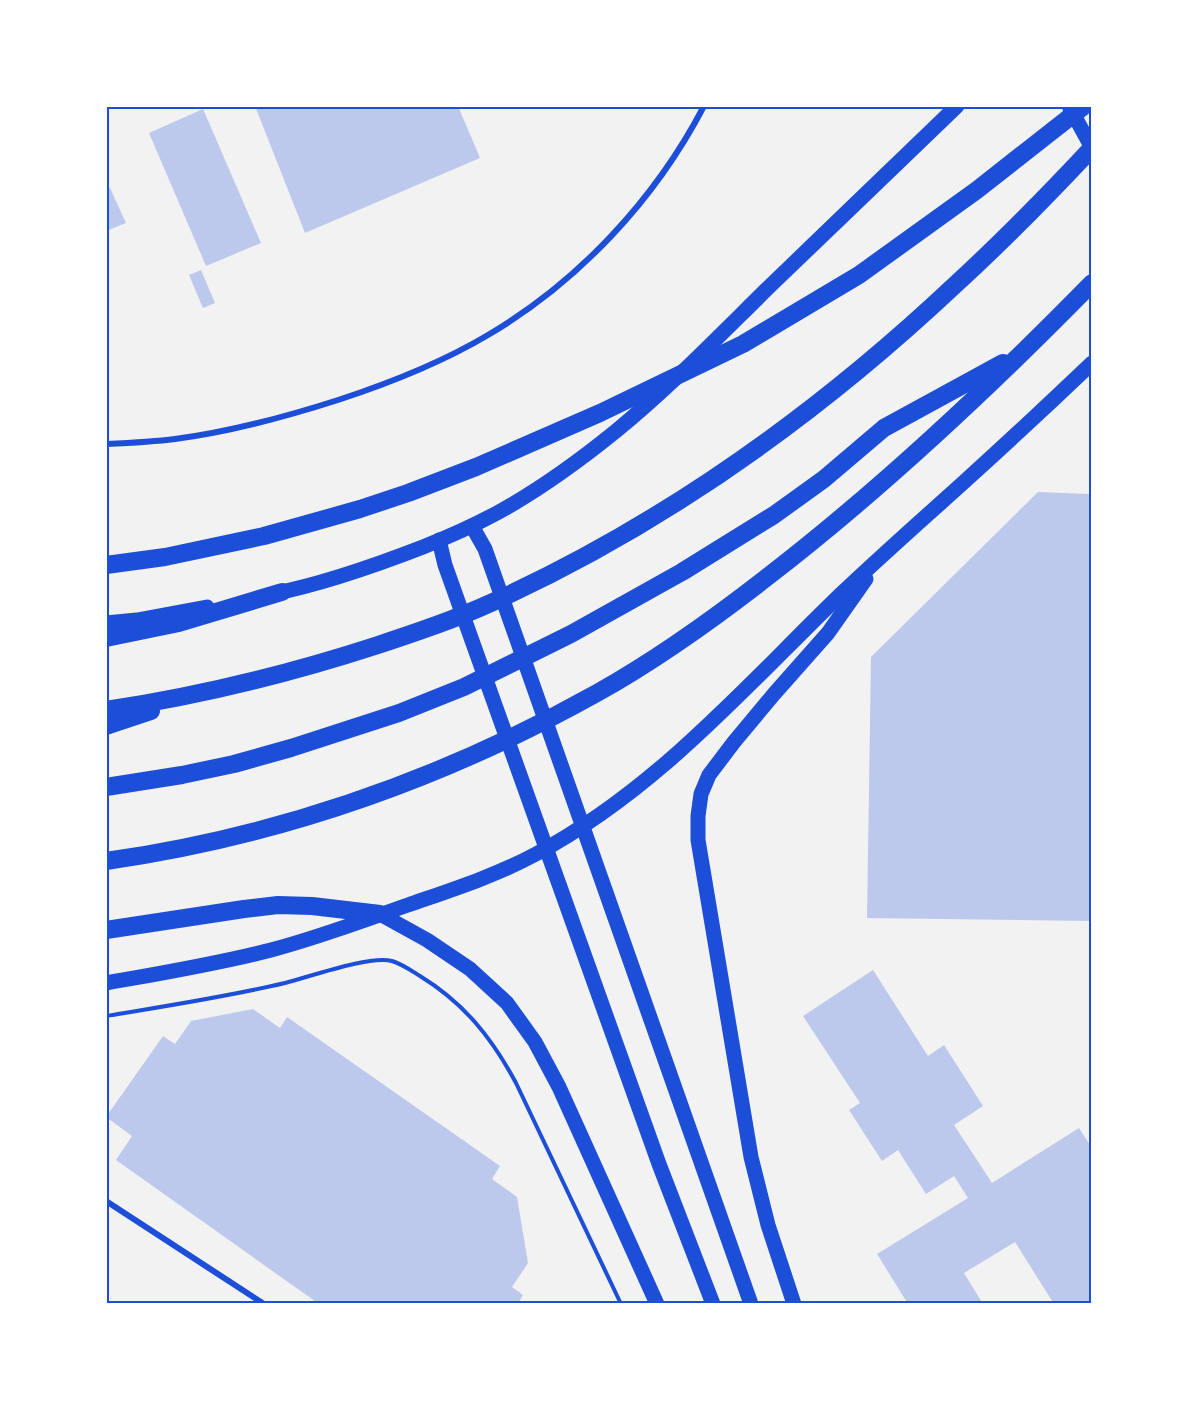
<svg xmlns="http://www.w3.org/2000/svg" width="1198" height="1410" font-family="'Open Sans',sans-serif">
<rect width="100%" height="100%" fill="#f2f2f2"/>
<!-- building -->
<g fill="#bdc9ec">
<path d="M255 106H458L480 158 305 233Z"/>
<path d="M203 109 261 243 206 266 149 133Z"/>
<path d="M110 188 126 223 106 231V189Z"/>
<path d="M201 270 215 303 203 308 189 275Z"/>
<path d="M1090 478 1092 479V921L867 918 871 657 1038 492 1089 494Z"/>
<path d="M873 970 928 1056 944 1045 983 1106 954 1125 992 1183 1079 1128 1092 1148V1304H1054L1015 1242 964 1273 983 1304H908L877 1254 968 1198 954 1176 926 1194 898 1150 882 1161 849 1110 860 1103 803 1016Z"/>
<path d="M253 1009 280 1028 287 1017 500 1166 492 1179 517 1197 528 1263 512 1287 523 1295 518 1304H319L116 1160 132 1136 106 1117 163 1036 175 1044 191 1021Z"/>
</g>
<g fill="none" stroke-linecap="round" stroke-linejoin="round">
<!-- path -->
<path stroke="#1d4ed8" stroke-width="4" d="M106 1016C166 1006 226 997 285 983 309 977 370 955 392 961 402 964 412 971 420 976 464 1003 492 1038 516 1083L621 1304"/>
<!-- minor -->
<g stroke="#1d4ed8" stroke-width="6">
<path d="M106 444C129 443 152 442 175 439 230 432 285 417 338 400 390 383 441 363 488 335 578 282 655 200 704 106"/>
<path d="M106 1201 264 1304"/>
</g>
<!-- primary -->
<g stroke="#1d4ed8" stroke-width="15">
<path d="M1069 106 1092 148"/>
<path d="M472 526 485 549 751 1304"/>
<path d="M439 540 445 565 659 1164 713 1304"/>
<path d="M272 594C323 584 374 566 423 547 448 537 473 526 497 513 539 490 579 461 616 431 671 386 720 335 771 285 833 225 895 166 957 106"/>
<path d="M106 623 137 620 207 607"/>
<path d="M380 914 427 940 470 969 507 1003 535 1042 559 1087 657 1304"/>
<path d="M106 983C162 973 217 964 271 950 317 938 362 921 408 905 451 890 495 876 536 854 656 790 744 688 840 595 881 556 923 519 964 482 1007 443 1050 403 1092 363"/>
<path d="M794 1304 768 1225 751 1157 698 840V816L701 794 709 775 734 742 774 694 828 633 866 579"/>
</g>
<!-- motorway -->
<g stroke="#1d4ed8" stroke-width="18">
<path d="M106 565 165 557 264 536 360 509 408 493 476 467 600 413 743 344 859 275 977 190 1084 106"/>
<path d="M106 638 179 623 282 592"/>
<path d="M106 710C199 696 289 674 378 645 417 632 456 619 493 602 664 524 819 413 956 284 1003 241 1048 195 1092 148"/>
<path d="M106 726 151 711"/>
<path d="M106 787 182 775 234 764 291 748 399 713 464 687 571 634 682 572 774 515 824 479 884 428 1003 363"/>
<path d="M106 861C281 836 443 779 597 693 656 660 712 620 766 578 883 488 989 388 1092 283"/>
<path d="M106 930 244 909 278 905 312 906 380 914"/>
</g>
</g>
<!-- border -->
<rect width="1198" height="1410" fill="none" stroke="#ffffff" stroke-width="216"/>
<rect x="108" y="108" width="982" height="1194" fill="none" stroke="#1d4ed8" stroke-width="2"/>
</svg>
